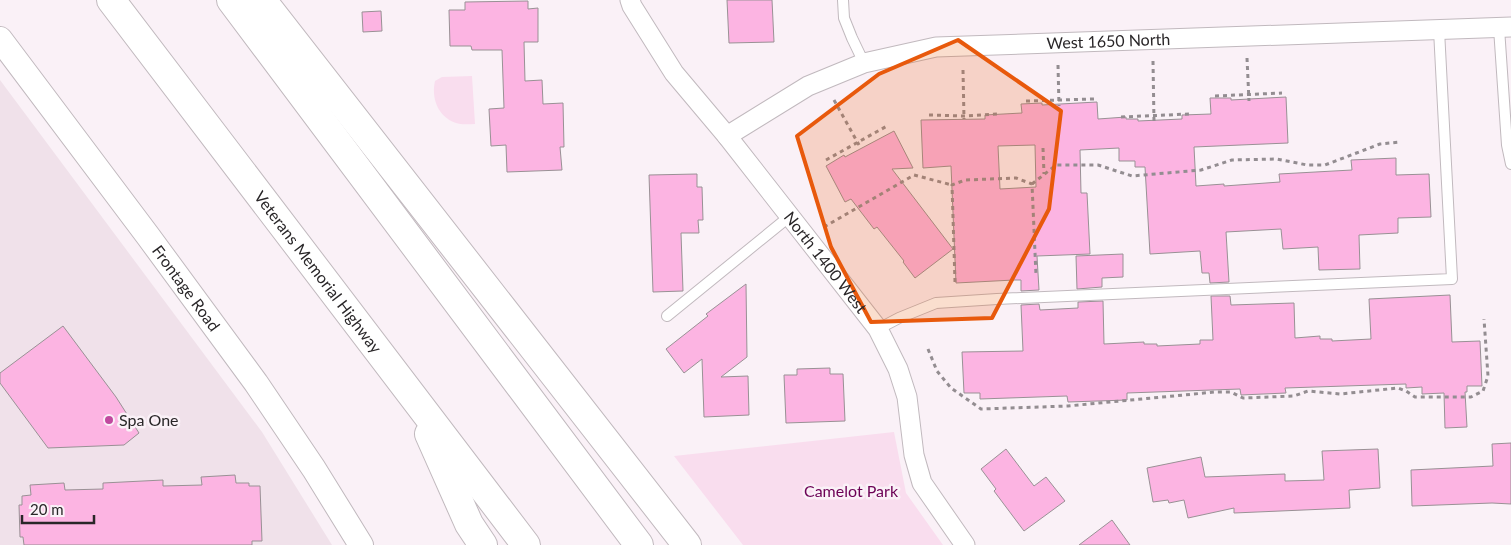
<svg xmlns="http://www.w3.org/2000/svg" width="1511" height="545" font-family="Lato,sans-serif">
<rect width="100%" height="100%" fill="#faf1f7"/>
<!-- built -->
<path fill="#f0e1ea" d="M0 80 262 432 332 545H0Z"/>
<!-- green -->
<g fill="#f9ddee">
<path d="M472 76 475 124C469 124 461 125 456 123 438 117 431 98 435 81L442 77Z"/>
<path d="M894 432 906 493 943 545H743L674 456Z"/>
</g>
<!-- building -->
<g fill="#fcb4e2" stroke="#999195" fill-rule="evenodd">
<path d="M727 0H772L774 42 729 43Z"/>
<path d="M528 1V9L538 8V42H524L525 81 542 80 543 104 563 103 564 147H560L562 170 507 172 506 145 491 146 489 109 504 108 502 50H472L471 46H450L449 10H465V2Z"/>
<path d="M381 11 382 31 363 32 362 12Z"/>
<path d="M1286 97 1288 143 1194 147 1196 186 1224 184V186L1280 182 1279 174 1352 170 1351 160 1396 158V175L1429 174 1431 217 1398 218V233L1359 235 1360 269 1319 270 1318 247 1283 249 1281 229 1226 232 1229 282 1210 283 1209 273H1202L1200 251 1150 254 1145 167H1135V161H1119V148L1080 150 1081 193H1087L1090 254 1037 256 1039 290 1021 291V280H1014L956 283 951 166 923 168 921 120 985 119V115L1022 113 1021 104 1042 103V105L1097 102 1098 119 1126 117V119H1138V121L1182 119V115L1211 114 1210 98H1231V100ZM1035 145 1036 187 1000 189 998 146Z"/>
<path d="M894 131 913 168 892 169 953 249 915 278 903 262 904 261 877 227 874 229 851 199 845 202 826 166 844 155 845 157Z"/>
<path d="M697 174V187H702L703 220H698L699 233H681L683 291 653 292 649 175Z"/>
<path d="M1123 254V277L1102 278V287L1077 289 1076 256Z"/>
<path d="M746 284 747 357 721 377 748 376 749 415 704 417 702 359 684 373 666 349 708 316 706 314Z"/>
<path d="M1450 295 1452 342 1480 341 1482 386H1467V392H1465L1467 427 1445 428 1444 393 1422 394V387L1406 388V384L1285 388 1286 393 1241 395 1240 389 1127 393V400L1068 402 1067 396 980 399V393H964L962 352 1023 351 1021 305 1039 304 1040 310 1078 308V302L1103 301 1104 344 1144 342V344H1157V346L1200 344V340H1213L1211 296H1230L1231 305 1294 303 1295 338 1320 336V339H1332V341L1371 339 1369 299Z"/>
<path d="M63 326 116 397 139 433 124 445 48 448 0 383V373Z"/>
<path d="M830 368V374H843L845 421 786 423 784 375H797V369Z"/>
<path d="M1511 443V504L1492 503 1412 506 1411 470 1493 466 1492 444Z"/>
<path d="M1006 449 1034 486 1046 477 1065 501 1024 531 994 491 996 489 981 469Z"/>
<path d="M1378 449 1380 488 1349 490 1350 508 1234 513V508L1188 518 1184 500 1169 503 1168 500 1153 502 1147 468 1201 457 1205 477 1285 474V481L1324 480 1322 451Z"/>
<path d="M235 475 236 483H249V486H260L262 541H252V545H24L23 537H20L19 505H22V496L31 495 30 485 64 483 65 490 103 489V483L163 480V486L202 485 201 477Z"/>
<path d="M1112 520 1130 545H1079Z"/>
</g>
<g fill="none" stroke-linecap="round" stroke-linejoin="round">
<!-- service casing -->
<g stroke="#c1b9be" stroke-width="12">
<g id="service">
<path d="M843 0 844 18 852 38 864 63"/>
<path d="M1499 28 1507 145 1511 164"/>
<path d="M667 316 790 216"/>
<path d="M878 329 899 318 936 303 997 299 1452 279 1439 30"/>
</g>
</g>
<!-- minor casing -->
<g stroke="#c1b9be" stroke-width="21">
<g id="minor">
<path id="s1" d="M630 0 632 6 674 73 727 136 878 329 898 369 907 397 914 455 922 483 965 545"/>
<path id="s2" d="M727 136 808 86 864 63 936 47 1511 27"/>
</g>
</g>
<!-- tertiary casing -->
<g stroke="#c1b9be" stroke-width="26">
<g id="tertiary">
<path id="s3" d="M0 39 148 236 256 383 314 469 361 545"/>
</g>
</g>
<!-- motorway casing -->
<g stroke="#c1b9be" stroke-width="30">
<g id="motorway">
<path id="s4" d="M111 0 526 545"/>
<path d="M231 0 639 545"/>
<path d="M262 0 687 545"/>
<path d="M429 434 469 524 483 545"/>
</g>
</g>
<!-- path -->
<g stroke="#938d91" stroke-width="3" stroke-dasharray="4 4" stroke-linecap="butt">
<path d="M1247 58 1249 101"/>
<path d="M1153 61 1154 122"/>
<path d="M1058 65 1059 106"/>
<path d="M963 70 964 119"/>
<path d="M1215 96 1282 93"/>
<path d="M834 100 859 145"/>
<path d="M1026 101 1094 99"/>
<path d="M929 115 963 116 998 114"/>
<path d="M1121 117 1189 114"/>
<path d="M1043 148 1044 174"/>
<path d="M826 160 887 126"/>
<path d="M1032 184 1056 165H1098L1132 176 1201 170 1232 160 1277 159 1307 165H1325L1380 144 1401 142"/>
<path d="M824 227 914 175 952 185"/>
<path d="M955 282 952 185 965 180 1016 178 1032 184 1036 275"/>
<path d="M928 349 937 371 951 388 981 409 1068 406 1215 392H1231L1243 398 1294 396 1308 391 1340 394 1398 388 1406 391 1415 397H1471L1483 391 1488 376 1484 319"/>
</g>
<!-- service -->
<use href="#service" stroke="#fff" stroke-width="10"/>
<!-- minor -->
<use href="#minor" stroke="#fff" stroke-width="19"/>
<!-- tertiary -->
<use href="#tertiary" stroke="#fff" stroke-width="24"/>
<!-- motorway -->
<use href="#motorway" stroke="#fff" stroke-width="28"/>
</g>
<!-- marked area -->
<path fill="#e8590c" fill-opacity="0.2" stroke="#e8590c" stroke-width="4" stroke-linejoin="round" d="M958 40 1061 111 1049 209 992 318 871 322 831 247 797 136 879 74Z"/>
<!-- markers -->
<circle fill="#c1499f" stroke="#faf1f7" stroke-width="2" cx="109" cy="420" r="5"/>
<g text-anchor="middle" stroke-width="5" stroke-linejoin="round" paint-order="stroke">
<!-- street labels -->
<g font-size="16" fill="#292628" stroke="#faf1f7">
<text dy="6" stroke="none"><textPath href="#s2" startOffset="402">West 1650 North</textPath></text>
<text dy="6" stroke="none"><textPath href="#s1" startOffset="328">North 1400 West</textPath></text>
<text dy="6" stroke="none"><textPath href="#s4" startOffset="342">Veterans Memorial Highway</textPath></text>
<text dy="6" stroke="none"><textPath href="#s3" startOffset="311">Frontage Road</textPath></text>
</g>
<!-- poi labels -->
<g font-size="16" fill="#292628" stroke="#faf1f7" text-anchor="start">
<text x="119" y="426">Spa One</text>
</g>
<!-- park labels -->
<g font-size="16" fill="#6c0055" stroke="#faf1f7">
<text x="851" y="497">Camelot Park</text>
</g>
</g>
<!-- scale -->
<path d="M22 515v8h72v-8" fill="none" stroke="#292628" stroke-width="2.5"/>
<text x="30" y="515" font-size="15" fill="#292628" stroke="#faf1f7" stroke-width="4" paint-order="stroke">20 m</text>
</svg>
